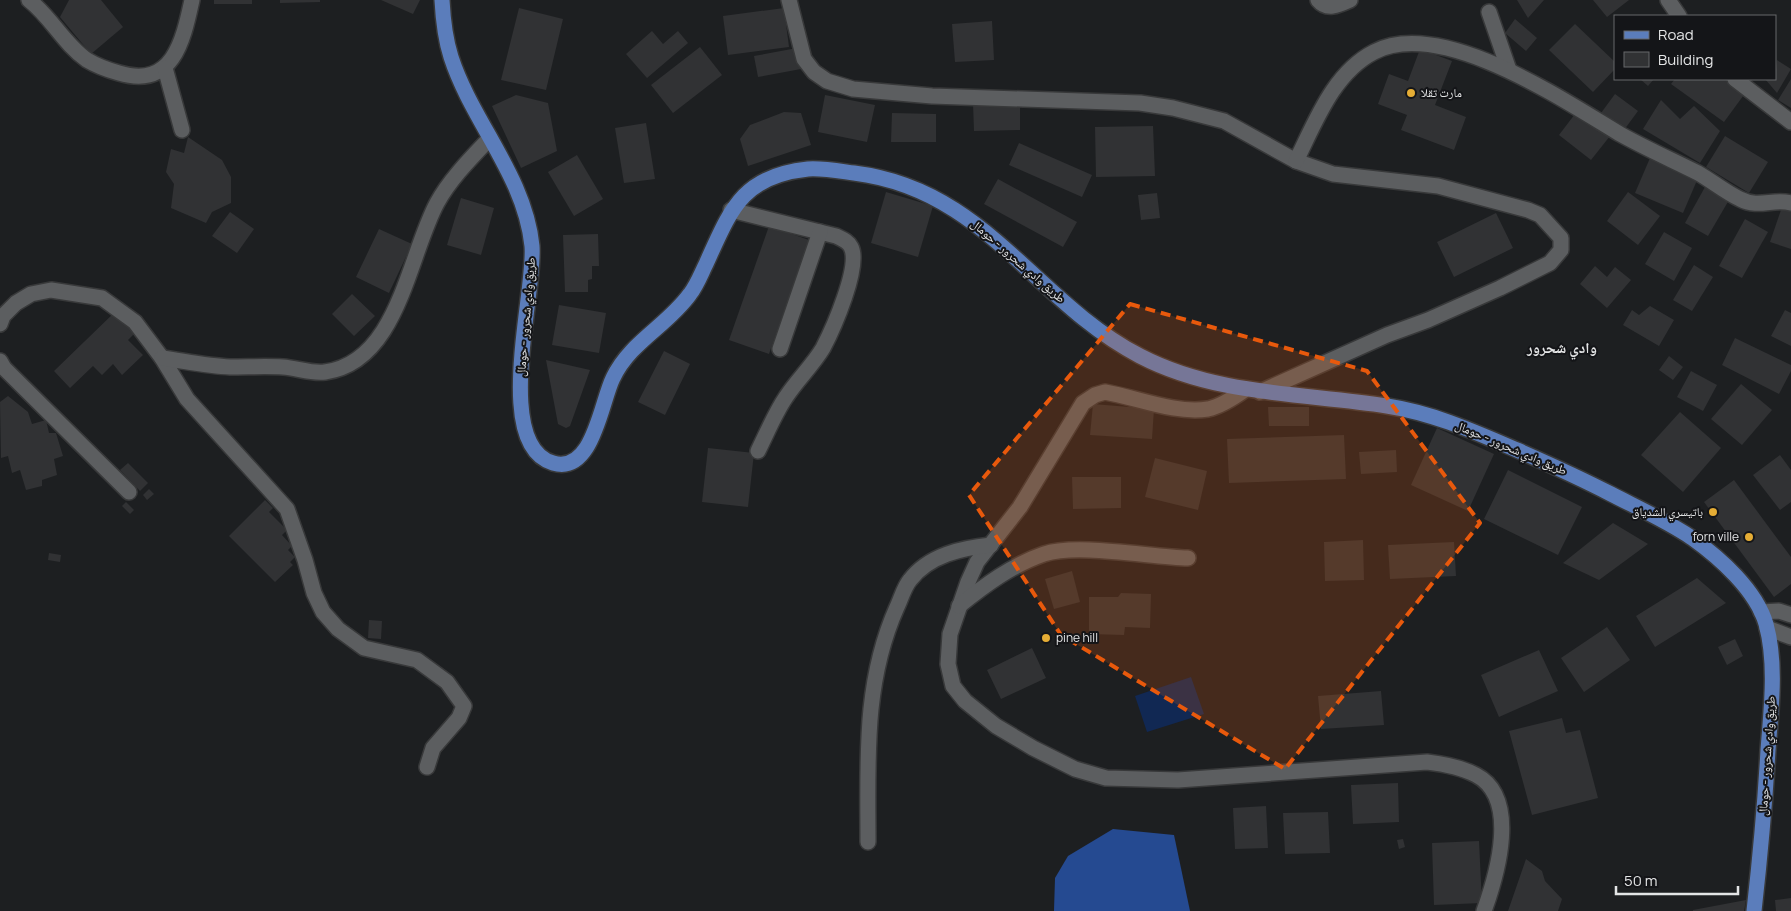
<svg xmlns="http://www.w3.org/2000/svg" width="1791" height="911" font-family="Manrope,'Noto Naskh Arabic',sans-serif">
<rect width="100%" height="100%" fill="#1d1f21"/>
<!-- green -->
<path fill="#112853" d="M1191 677 1204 714 1147 732 1135 696Z"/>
<!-- forest -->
<path fill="#254a91" d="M1113 829 1174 835 1190 911H1054L1055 878 1068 856Z"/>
<!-- building -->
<g fill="#313234">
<path d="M69 0H101L123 27 91 54 60 17Z"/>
<rect x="214" y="0" width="38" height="4"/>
<path d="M280 0H320V2L280 3Z"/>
<path d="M381 0H420L413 14Z"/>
<path d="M1517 0H1544L1528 18Z"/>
<path d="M1593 0H1629L1607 17Z"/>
<path d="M519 8 563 19 546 90 501 80Z"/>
<path d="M784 8 789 47 728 55 723 16Z"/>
<path d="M1515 19 1537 38 1526 51 1505 33Z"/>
<path d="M992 21 994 60 955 62 952 24Z"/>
<path d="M1575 24 1615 62V69L1593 92 1549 50Z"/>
<path d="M652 31 663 44 678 31 688 43 647 78 626 54Z"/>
<path d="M700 47 722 75 673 113 651 85Z"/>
<path d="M797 48 801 69 758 77 754 56Z"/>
<path d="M1420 49 1452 61 1435 105 1466 117 1454 150 1401 130 1407 115 1378 104 1389 74 1408 81Z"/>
<path d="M1777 60 1791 69 1777 93 1765 79H1775Z"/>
<path d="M1640 79H1654L1648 86Z"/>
<path d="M1675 79H1728L1746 92 1724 122 1671 84Z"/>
<path d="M1791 79V108L1778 100Z"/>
<path d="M1615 94 1638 111 1624 130 1601 113Z"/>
<path d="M516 95 548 103 557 151 521 168 492 106Z"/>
<path d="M825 95 875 105 867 142 818 132Z"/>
<path d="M1661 100 1680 119 1694 106 1720 131 1700 163 1643 129Z"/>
<path d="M973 103H1020V130L974 131Z"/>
<path d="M1578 110 1610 136 1591 160 1559 135Z"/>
<path d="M784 112 801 113 811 145 748 166 740 139 750 125Z"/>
<path d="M892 113 936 114V142H891Z"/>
<path d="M646 123 655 179 624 183 615 128Z"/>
<path d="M1153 126 1155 176 1096 177 1095 127Z"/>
<path d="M1725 136 1768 162 1749 193 1706 167Z"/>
<path d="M188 137 222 160 231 177V203L212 212 206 223 171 208 174 184 166 172 171 149 184 153Z"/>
<path d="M1019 143 1092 175 1082 197 1009 165Z"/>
<path d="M577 155 603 199 574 216 548 172Z"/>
<path d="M1650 158 1698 178 1683 213 1635 193Z"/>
<path d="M998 179 1077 222 1063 247 984 204Z"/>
<path d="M1705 187 1729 200 1708 236 1685 223Z"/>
<path d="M886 192 933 206 918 257 871 243Z"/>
<path d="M1628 192 1660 216 1638 245 1607 221Z"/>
<path d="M1157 193 1160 218 1141 220 1138 195Z"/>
<path d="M461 198 494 208 481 255 447 245Z"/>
<path d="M1782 207 1791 210V249L1770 242Z"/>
<path d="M230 212 254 229 237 253 212 236Z"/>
<path d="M1496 213 1513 248 1454 277 1437 242Z"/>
<path d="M1745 219 1768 232 1742 278 1719 266Z"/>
<path d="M769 226 809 240 769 354 729 340Z"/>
<path d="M379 229 412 244 389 293 356 277Z"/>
<path d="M1664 232 1692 248 1674 281 1645 264Z"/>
<path d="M598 234 599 266H592V279L588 280V292H565L563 235Z"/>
<path d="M1694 265 1713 277 1692 311 1673 300Z"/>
<path d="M1595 266 1607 277 1615 267 1631 280 1607 308 1580 284Z"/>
<path d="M352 294 375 316 354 336 332 314Z"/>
<path d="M559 305 606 313 599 353 552 345Z"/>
<path d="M1650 306 1674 320 1659 346 1623 325 1632 310 1639 315Z"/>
<path d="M1785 310 1791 313V346L1771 336Z"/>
<path d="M116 311 136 332 128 340 143 355 122 375 113 364 102 375 93 366 70 388 54 371Z"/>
<path d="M1735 338 1791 365V371L1779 394 1722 365Z"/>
<path d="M664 351 690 364 665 415 638 402Z"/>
<path d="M1669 356 1683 367 1673 380 1659 370Z"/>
<path d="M546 360 590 370 570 426 566 428 558 424Z"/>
<path d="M1691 371 1717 385 1703 411 1677 397Z"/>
<path d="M1741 384 1772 410 1742 445 1711 419Z"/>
<path d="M8 396 28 412 32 424 46 420 49 433H56L63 456 54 459 57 475 42 480V486L26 490 20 470 12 473 8 456 1 458 0 402Z"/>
<path d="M1093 404 1154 409 1152 439 1090 435Z"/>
<path d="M1268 407H1309V426H1269Z"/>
<path d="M1680 412 1721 448 1683 492 1641 455Z"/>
<path d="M1437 428 1494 454 1468 511 1411 485Z"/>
<path d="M1344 435 1346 479 1229 483 1227 439Z"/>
<path d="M708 448 754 453 748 507 702 502Z"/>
<path d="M1396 450 1397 472 1361 474 1359 452Z"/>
<path d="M1780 455 1791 470V502L1780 510 1753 475Z"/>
<path d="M1155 458 1207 471 1198 510 1145 497Z"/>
<path d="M128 463 148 483 140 491 120 470Z"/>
<path d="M1508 470 1582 507 1558 555 1484 519Z"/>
<path d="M1072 477H1121V508L1073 509Z"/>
<path d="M1734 480 1791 557V584L1774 597 1704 502Z"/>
<path d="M149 489 154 494 147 500 143 495Z"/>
<path d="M265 500 273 508 269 512 287 530 282 535 292 546 288 550 295 557 290 562 293 565 275 582 229 536Z"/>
<path d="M126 502 134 510 130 514 122 506Z"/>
<path d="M1613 523 1648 544 1599 580 1563 563Z"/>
<path d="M1363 540 1364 580 1325 581 1324 542Z"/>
<path d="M1454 542 1456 576 1390 579 1388 545Z"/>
<path d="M49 553 61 555 60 562 48 560Z"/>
<path d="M1072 571 1080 602 1054 609 1045 579Z"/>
<path d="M1697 578 1726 603 1655 647 1636 616Z"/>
<path d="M1121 593 1151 594 1150 628 1125 627 1124 635 1089 634V597H1118Z"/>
<path d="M369 620 382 621 381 639 368 638Z"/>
<path d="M1607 627 1630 660 1584 692 1561 658Z"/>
<path d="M1735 639 1743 656 1727 665 1718 647Z"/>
<path d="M1032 648 1046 678 1001 699 987 670Z"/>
<path d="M1539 650 1558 691 1499 717 1481 675Z"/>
<path d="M1381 691 1384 725 1321 729 1318 696Z"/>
<path d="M1562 718 1566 733 1580 730 1598 798 1532 815 1509 731Z"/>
<path d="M1398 783 1399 822 1353 824 1351 785Z"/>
<path d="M1266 806 1268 848 1235 849 1233 808Z"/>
<path d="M1328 812 1330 853 1285 854 1283 813Z"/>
<path d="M1403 839 1405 847 1399 849 1397 840Z"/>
<path d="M1479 841 1482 903 1434 905 1432 843Z"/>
<path d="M1526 859 1542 871 1545 881 1562 899 1558 911H1508Z"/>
<path d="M1791 898V911H1776L1775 900Z"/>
<path d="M1746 900 1744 911H1693V910Z"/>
</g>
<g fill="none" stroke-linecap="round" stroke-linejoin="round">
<!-- minor casing -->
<g stroke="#38393a" stroke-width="18">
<g id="minor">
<path d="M29 0C51 17 64 44 87 60 97 66 108 70 119 73 173 89 183 41 192 0"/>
<path d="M789 0 804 59 814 72 827 81 853 89 932 96 1140 103 1173 108 1224 121 1296 161 1333 174 1438 186 1528 210 1540 215 1561 238V250L1550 263 1500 288 1428 320 1387 335 1260 392"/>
<path d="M1318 0C1327 11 1339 5 1350 0"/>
<path d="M1668 0 1679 16"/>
<path d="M1489 12 1509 70"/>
<path d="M165 68 182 130"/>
<path d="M1735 79 1791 122"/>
<path d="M1296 161C1315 123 1333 73 1374 52 1441 17 1563 100 1620 134 1645 148 1672 160 1698 173 1712 181 1725 192 1740 199 1759 209 1773 198 1791 203"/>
<path d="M731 210 836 236C842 239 848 241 851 247 861 266 833 329 823 348 813 365 797 380 786 397 775 413 767 433 758 451"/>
<path d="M0 324 3 316 16 303 31 294 51 290 102 298 135 322 162 358 187 399 287 509 305 560 314 593 323 612 338 629 364 648 417 660 447 682 464 706 459 718 433 748 427 767"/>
<path d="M780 349 820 232"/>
<path d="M162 358C184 361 207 366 230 367 248 367 266 366 283 367 297 368 312 374 325 372 398 362 408 257 437 203 450 179 472 157 490 138"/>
<path d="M0 361 4 368 129 492"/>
<path d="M1246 389C1235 397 1222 406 1208 409 1175 414 1138 398 1105 392L1095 395 1083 403 1020 507 977 562 968 582 950 634 948 664 953 686 965 701 996 726 1033 748 1075 769 1106 778 1178 780 1427 762C1444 764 1461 767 1476 775 1520 798 1497 875 1484 911"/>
<path d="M959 606C985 585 1012 565 1044 554 1077 543 1150 557 1188 558"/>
<path d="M1761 612 1779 611 1791 615"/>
<path d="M1767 628 1791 637"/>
<path d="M868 842C868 761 863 683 897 607 901 599 904 587 910 580 929 555 962 548 991 545"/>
</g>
</g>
<!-- major casing -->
<g stroke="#38393a" stroke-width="18">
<path id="major" d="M442 0C443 19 445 38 451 57 472 122 525 176 532 246 536 292 492 445 553 463 593 475 601 402 613 378 630 342 667 326 690 294 697 285 701 274 706 264 731 209 742 176 808 169 823 168 839 171 854 173 985 189 1034 301 1140 356 1217 396 1304 393 1387 406 1433 413 1475 432 1517 450 1549 464 1580 478 1611 494 1638 508 1667 521 1692 538 1720 558 1756 590 1766 624 1777 664 1771 710 1768 750 1765 804 1760 858 1754 911"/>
</g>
<!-- minor -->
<use href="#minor" stroke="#5c5e60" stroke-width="15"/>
<!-- major -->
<use href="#major" stroke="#5b7dbb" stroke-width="15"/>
</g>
<!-- marked area -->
<path fill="#e8590c" fill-opacity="0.2" stroke="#e8590c" stroke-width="4" stroke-dasharray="10 6" stroke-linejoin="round" d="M1130 304 1367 371 1480 523 1285 769 1061 635 969 495Z"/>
<!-- markers -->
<g fill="#e5ad35" stroke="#141518" stroke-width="2">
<circle cx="1411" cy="93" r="5"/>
<circle cx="1713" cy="512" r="5"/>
<circle cx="1749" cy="537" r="5"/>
<circle cx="1046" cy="638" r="5"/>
</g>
<g text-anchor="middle" stroke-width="4" stroke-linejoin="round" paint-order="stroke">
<!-- poi labels -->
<g font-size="12" fill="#e4e5e6" stroke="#141518" text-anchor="start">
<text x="1421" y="97">مارت تقلا</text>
<text x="1703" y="516" text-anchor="end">باتيسري الشدياق</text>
<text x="1739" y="541" text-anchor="end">forn ville</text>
<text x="1056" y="642">pine hill</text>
</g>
<!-- street labels -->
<g font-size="12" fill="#e4e5e6" stroke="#141518">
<text transform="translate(1018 261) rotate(41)" y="4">طريق وادي شحرور - حومال</text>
<text transform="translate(526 317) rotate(-85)" y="4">طريق وادي شحرور - حومال</text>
<text transform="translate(1511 448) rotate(23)" y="4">طريق وادي شحرور - حومال</text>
<text transform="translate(1767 756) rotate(-86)" y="4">طريق وادي شحرور - حومال</text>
</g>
<!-- quarter labels -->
<g font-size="15" font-weight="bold" fill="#e4e5e6" stroke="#141518">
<text x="1562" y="353">وادي شحرور</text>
</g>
</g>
<!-- legend -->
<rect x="1614" y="15" width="162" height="65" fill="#141518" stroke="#67686a"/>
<rect x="1624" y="31" width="25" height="8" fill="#5b7dbb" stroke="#67686a"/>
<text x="1658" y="40" font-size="15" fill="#e4e5e6">Road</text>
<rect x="1624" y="52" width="25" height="15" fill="#313234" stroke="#67686a"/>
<text x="1658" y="65" font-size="15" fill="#e4e5e6">Building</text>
<!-- scale -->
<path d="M1616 886v8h122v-8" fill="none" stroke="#e4e5e6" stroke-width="2.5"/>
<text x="1624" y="886" font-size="15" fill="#e4e5e6" stroke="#141518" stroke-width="4" paint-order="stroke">50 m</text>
</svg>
